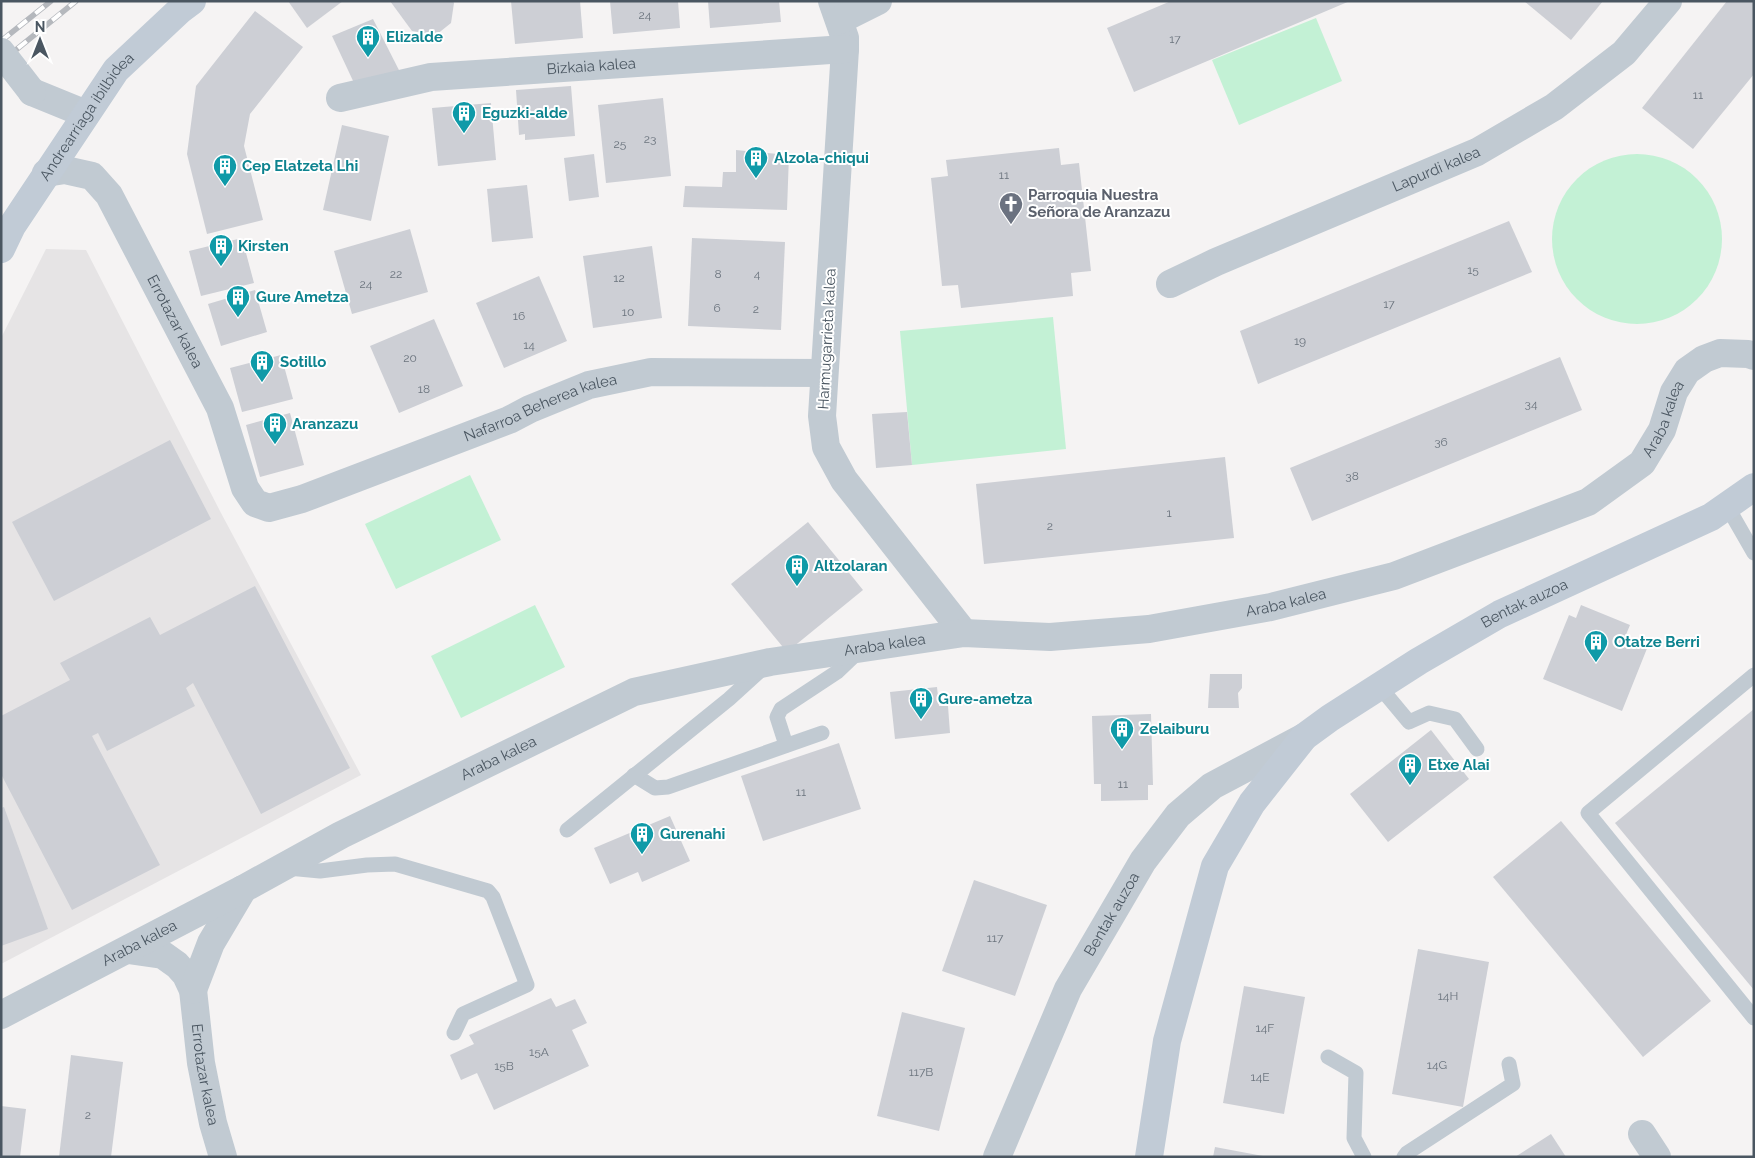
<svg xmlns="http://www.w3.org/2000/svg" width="1755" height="1158" font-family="Raleway,sans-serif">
<rect width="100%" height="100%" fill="#f5f3f3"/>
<!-- education -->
<path fill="#e6e4e5" d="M46 249 86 250 221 513 361 775 1 964V338Z"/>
<!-- green -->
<g fill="#c3f1d5">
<path d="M1316 18 1342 81 1239 125 1212 60Z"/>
<circle cx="1637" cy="239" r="85"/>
<path d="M1053 317 1066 449 912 465 900 331Z"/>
<path d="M470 475 501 540 396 589 365 524Z"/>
<path d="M535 605 565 667 461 718 431 656Z"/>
</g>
<!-- building -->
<g fill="#cdcfd5">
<path d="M288 1H343L307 28Z"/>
<path d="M390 1H453L454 3 451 23 436 35 412 31Z"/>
<path d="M511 1H580L583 38 515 44Z"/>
<path d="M610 1H678L680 28 613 34Z"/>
<path d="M708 1H779L781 22 710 28Z"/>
<path d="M1171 1H1350L1134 92 1107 28Z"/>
<path d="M1524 1H1603L1571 40Z"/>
<path d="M1727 1H1754V74L1693 149 1642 108Z"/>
<path d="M255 11 303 47 250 114 244 146 263 220 207 234 187 154 196 86Z"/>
<path d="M373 19 404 80 355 85 332 36Z"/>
<path d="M571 86 575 136 525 140V134L519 135 516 90Z"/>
<path d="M663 98 671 176 606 183 598 105Z"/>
<path d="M491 103 496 160 438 166 432 108Z"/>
<path d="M342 125 389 136 371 221 323 210Z"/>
<path d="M1059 148 1061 165 1079 163 1091 271 1071 273 1073 296 961 308 958 285 942 286 931 178 948 176 946 160Z"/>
<path d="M736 150 789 155 787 210 683 207 685 186 722 187 723 172H736Z"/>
<path d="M594 154 599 197 569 201 564 158Z"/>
<path d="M527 185 533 238 492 242 487 189Z"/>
<path d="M1509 221 1532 272 1258 384 1240 331Z"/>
<path d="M410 229 428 292 352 314 334 251Z"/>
<path d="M242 238 254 283 201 296 189 251Z"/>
<path d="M692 238 785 242 781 330 688 326Z"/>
<path d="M652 246 662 318 593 328 583 256Z"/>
<path d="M539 276 567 341 504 368 476 303Z"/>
<path d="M255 290 267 332 221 346 208 304Z"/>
<path d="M434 319 463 386 399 413 370 346Z"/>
<path d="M281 355 293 399 242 412 230 368Z"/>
<path d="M1560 357 1582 410 1312 521 1290 468Z"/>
<path d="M907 412 912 465 876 468 872 414Z"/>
<path d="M290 413 304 465 260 477 246 425Z"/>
<path d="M170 440 211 519 54 601 12 522Z"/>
<path d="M1225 457 1234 538 984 564 976 484Z"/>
<path d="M808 522 863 590 787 652 731 584Z"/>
<path d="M255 586 350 768 261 814 193 683 186 688 195 706 107 751 98 733 92 736 160 865 72 910 1 774V716L70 680 60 663 150 617 160 635Z"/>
<path d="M1581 605 1630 625 1625 637 1648 646 1622 711 1543 679 1569 615 1576 618Z"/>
<path d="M1210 674H1242V688L1238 693 1239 708H1208Z"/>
<path d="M937 687 939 706H948L950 733 895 739 890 692Z"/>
<path d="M1754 709V990L1615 823Z"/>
<path d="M1151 714 1153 785H1148V800L1101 801V784H1094L1092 716Z"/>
<path d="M1431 730 1469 779 1388 842 1350 794Z"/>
<path d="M839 743 861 809 763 841 741 776Z"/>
<path d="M4 807 48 929 1 946V808Z"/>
<path d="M670 816 690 861 642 882 638 872 610 884 594 848Z"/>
<path d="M1561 821 1711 1001 1643 1057 1493 877Z"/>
<path d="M974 880 1047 905 1015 996 942 971Z"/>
<path d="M1418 949 1489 962 1463 1107 1392 1094Z"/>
<path d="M1244 986 1305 997 1284 1114 1223 1103Z"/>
<path d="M551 998 556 1007 575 999 587 1023 572 1030 589 1066 494 1110 477 1073 461 1080 450 1055 474 1044 469 1035Z"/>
<path d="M902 1012 965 1028 939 1131 877 1116Z"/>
<path d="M71 1055 123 1062 111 1157H59Z"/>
<path d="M1 1106 26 1109 20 1157H1Z"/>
<path d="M1551 1134 1566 1157H1515Z"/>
<path d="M1215 1147 1263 1156V1157H1213Z"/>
</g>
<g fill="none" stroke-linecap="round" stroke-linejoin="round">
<!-- lane -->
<g stroke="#c1cad2" stroke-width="15">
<path d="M1727 506 1754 553"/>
<path d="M1754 675 1588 813 1754 1018"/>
<path d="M1379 686 1409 722 1429 713 1455 719 1477 749"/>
<path d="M786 745 777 717 781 709 837 672 859 651"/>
<path d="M634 775 655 788 668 787 822 733"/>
<path d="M567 830 729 699 763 668"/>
<path d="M288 868 320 871 367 865 395 864 488 891 493 897 527 985 463 1014 454 1033"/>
<path d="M1328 1057 1356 1073 1354 1138 1364 1157"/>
<path d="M1404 1157 1407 1153 1513 1084 1509 1064"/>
</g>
<!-- street -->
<g stroke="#c1cad2" stroke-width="28">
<path d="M832 1 845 38V49L822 416 826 447 844 480 964 633"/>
<path d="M840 20 878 1"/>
<path d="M32 92 86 114"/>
<path id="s1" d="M340 98 431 77 845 49"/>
<path id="s2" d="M46 173 65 170 92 176 109 195 220 408 245 488 255 503 269 508 302 499 509 420 530 409 589 385 651 372 824 373"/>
<path id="s3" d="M1170 284 1216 262 1477 152 1554 107 1624 53 1668 1"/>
<path id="s4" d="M128 950 163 955 177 965 186 975 193 990 201 1063 213 1123 223 1157"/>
<path d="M193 990 211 943 243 889"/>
<path id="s5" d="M1 1015 243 889 341 835 634 692 770 662 964 633 1050 637 1149 629 1271 607 1394 576 1588 502 1642 463 1662 430 1674 392 1687 371 1704 359 1720 353 1748 354 1754 356"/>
<path d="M1642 1134 1657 1157"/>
<path id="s6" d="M997 1157 1068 989 1143 861 1178 815 1212 786 1304 737"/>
</g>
<!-- secondary -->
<g stroke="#c1cbd6" stroke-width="28">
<path id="s7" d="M1 249 12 226 116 70 180 10 192 1"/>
<path id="s8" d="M1149 1157 1167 1041 1215 866 1252 803 1304 737 1330 718 1419 661 1500 614 1711 517 1754 487"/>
</g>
<!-- rail casing -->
<g stroke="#b5b8bd" stroke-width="5.5">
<g id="rail">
<path d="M1 41 51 1"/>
<path d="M1 62 76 1"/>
</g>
</g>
<!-- rail -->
<use href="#rail" stroke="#fff" stroke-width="4" stroke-dasharray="11" stroke-linecap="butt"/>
<!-- street-bridge -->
<path stroke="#c1cad2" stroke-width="28" d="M1 52 32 92"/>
</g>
<!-- icons -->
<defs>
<g id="building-pin" transform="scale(1.25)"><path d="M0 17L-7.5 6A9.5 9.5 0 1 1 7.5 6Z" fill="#0f9aa8" stroke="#fff"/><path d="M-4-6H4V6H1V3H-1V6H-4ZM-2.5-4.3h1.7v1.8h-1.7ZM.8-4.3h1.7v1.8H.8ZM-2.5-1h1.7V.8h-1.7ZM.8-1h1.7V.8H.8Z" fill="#fff"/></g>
<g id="church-pin" transform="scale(1.25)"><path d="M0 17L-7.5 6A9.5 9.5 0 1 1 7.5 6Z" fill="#6b7280" stroke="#fff"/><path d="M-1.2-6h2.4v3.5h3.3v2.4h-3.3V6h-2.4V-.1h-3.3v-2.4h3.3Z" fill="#fff"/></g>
</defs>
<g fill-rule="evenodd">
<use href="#building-pin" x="368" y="37"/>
<use href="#building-pin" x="464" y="113"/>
<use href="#building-pin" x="756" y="158"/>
<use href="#building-pin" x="225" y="166"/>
<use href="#church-pin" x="1011" y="204"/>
<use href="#building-pin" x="221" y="246"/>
<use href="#building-pin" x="238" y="297"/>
<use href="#building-pin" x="262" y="362"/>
<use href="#building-pin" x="275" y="424"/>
<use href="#building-pin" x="797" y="566"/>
<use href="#building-pin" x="1596" y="642"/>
<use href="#building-pin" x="921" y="699"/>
<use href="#building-pin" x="1122" y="729"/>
<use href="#building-pin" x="1410" y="765"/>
<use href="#building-pin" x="642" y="834"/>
</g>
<g text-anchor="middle" stroke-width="4" stroke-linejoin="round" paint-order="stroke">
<!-- number labels -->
<g font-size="12" fill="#6b747e">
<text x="645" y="19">24</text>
<text x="1175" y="43">17</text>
<text x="1698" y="99">11</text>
<text x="650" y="143">23</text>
<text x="620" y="148">25</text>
<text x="1004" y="179">11</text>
<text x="1473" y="274">15</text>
<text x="396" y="278">22</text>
<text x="718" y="278">8</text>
<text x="757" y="278">4</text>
<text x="619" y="282">12</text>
<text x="366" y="288">24</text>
<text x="1389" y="308">17</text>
<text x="717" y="312">6</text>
<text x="756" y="313">2</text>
<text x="628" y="316">10</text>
<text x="519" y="320">16</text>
<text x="1300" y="345">19</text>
<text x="529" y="349">14</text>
<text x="410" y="362">20</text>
<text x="424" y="393">18</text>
<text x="1531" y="408">34</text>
<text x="1441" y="446">36</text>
<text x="1352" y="480">38</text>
<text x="1169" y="517">1</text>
<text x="1050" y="530">2</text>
<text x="1123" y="788">11</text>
<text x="801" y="796">11</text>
<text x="995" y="942">117</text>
<text x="1448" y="1000">14H</text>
<text x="1265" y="1032">14F</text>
<text x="539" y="1056">15A</text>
<text x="1437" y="1069">14G</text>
<text x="504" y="1070">15B</text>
<text x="921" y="1076">117B</text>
<text x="1260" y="1081">14E</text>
<text x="88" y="1119">2</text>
</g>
<!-- culture labels -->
<g font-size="15" font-weight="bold" fill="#0d838f" stroke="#fff" text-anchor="start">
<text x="386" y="42">Elizalde</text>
<text x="482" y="118">Eguzki-alde</text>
<text x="774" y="163">Alzola-chiqui</text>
<text x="242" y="171">Cep Elatzeta Lhi</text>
<text x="238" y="251">Kirsten</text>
<text x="256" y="302">Gure Ametza</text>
<text x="280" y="367">Sotillo</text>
<text x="292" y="429">Aranzazu</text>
<text x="814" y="571">Altzolaran</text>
<text x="1614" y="647">Otatze Berri</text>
<text x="938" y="704">Gure-ametza</text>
<text x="1140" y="734">Zelaiburu</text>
<text x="1428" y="770">Etxe Alai</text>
<text x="660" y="839">Gurenahi</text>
</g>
<!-- street labels -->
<g font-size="15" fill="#4a5661" stroke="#fff">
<text dy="5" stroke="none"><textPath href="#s1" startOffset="254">Bizkaia kalea</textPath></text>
<text dy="5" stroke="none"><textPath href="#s7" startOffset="158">Andrearriaga ibilbidea</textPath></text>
<text dy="5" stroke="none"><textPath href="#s3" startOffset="290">Lapurdi kalea</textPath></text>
<text dy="5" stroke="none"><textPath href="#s2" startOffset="215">Errotazar kalea</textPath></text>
<text transform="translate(827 339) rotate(-87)" y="5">Harmugarrieta kalea</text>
<text dy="5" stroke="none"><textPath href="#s2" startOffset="719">Nafarroa Beherea kalea</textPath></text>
<text dy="5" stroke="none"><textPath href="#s5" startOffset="1806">Araba kalea</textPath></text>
<text dy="5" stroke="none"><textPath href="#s5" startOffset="1371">Araba kalea</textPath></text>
<text dy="5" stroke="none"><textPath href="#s8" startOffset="714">Bentak auzoa</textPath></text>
<text dy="5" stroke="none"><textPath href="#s5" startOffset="966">Araba kalea</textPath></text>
<text dy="5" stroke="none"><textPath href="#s5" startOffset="560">Araba kalea</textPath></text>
<text dy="5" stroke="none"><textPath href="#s6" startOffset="269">Bentak auzoa</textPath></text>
<text dy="5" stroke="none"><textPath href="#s5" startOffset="156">Araba kalea</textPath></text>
<text dy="5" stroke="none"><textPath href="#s4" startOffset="168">Errotazar kalea</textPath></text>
</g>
<!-- worship labels -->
<g font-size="15" font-weight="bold" fill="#5b616d" stroke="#fff" text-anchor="start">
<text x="1028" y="200">Parroquia Nuestra<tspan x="1028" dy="17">Señora de Aranzazu</tspan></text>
</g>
</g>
<!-- border -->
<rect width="1755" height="1158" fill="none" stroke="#4a5661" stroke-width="5"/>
<!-- north arrow -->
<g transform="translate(40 40)" stroke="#ffffff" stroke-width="4" paint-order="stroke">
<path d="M0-4L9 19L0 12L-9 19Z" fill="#4a5661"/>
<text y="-8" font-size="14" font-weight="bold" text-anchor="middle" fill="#4a5661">N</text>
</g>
</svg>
